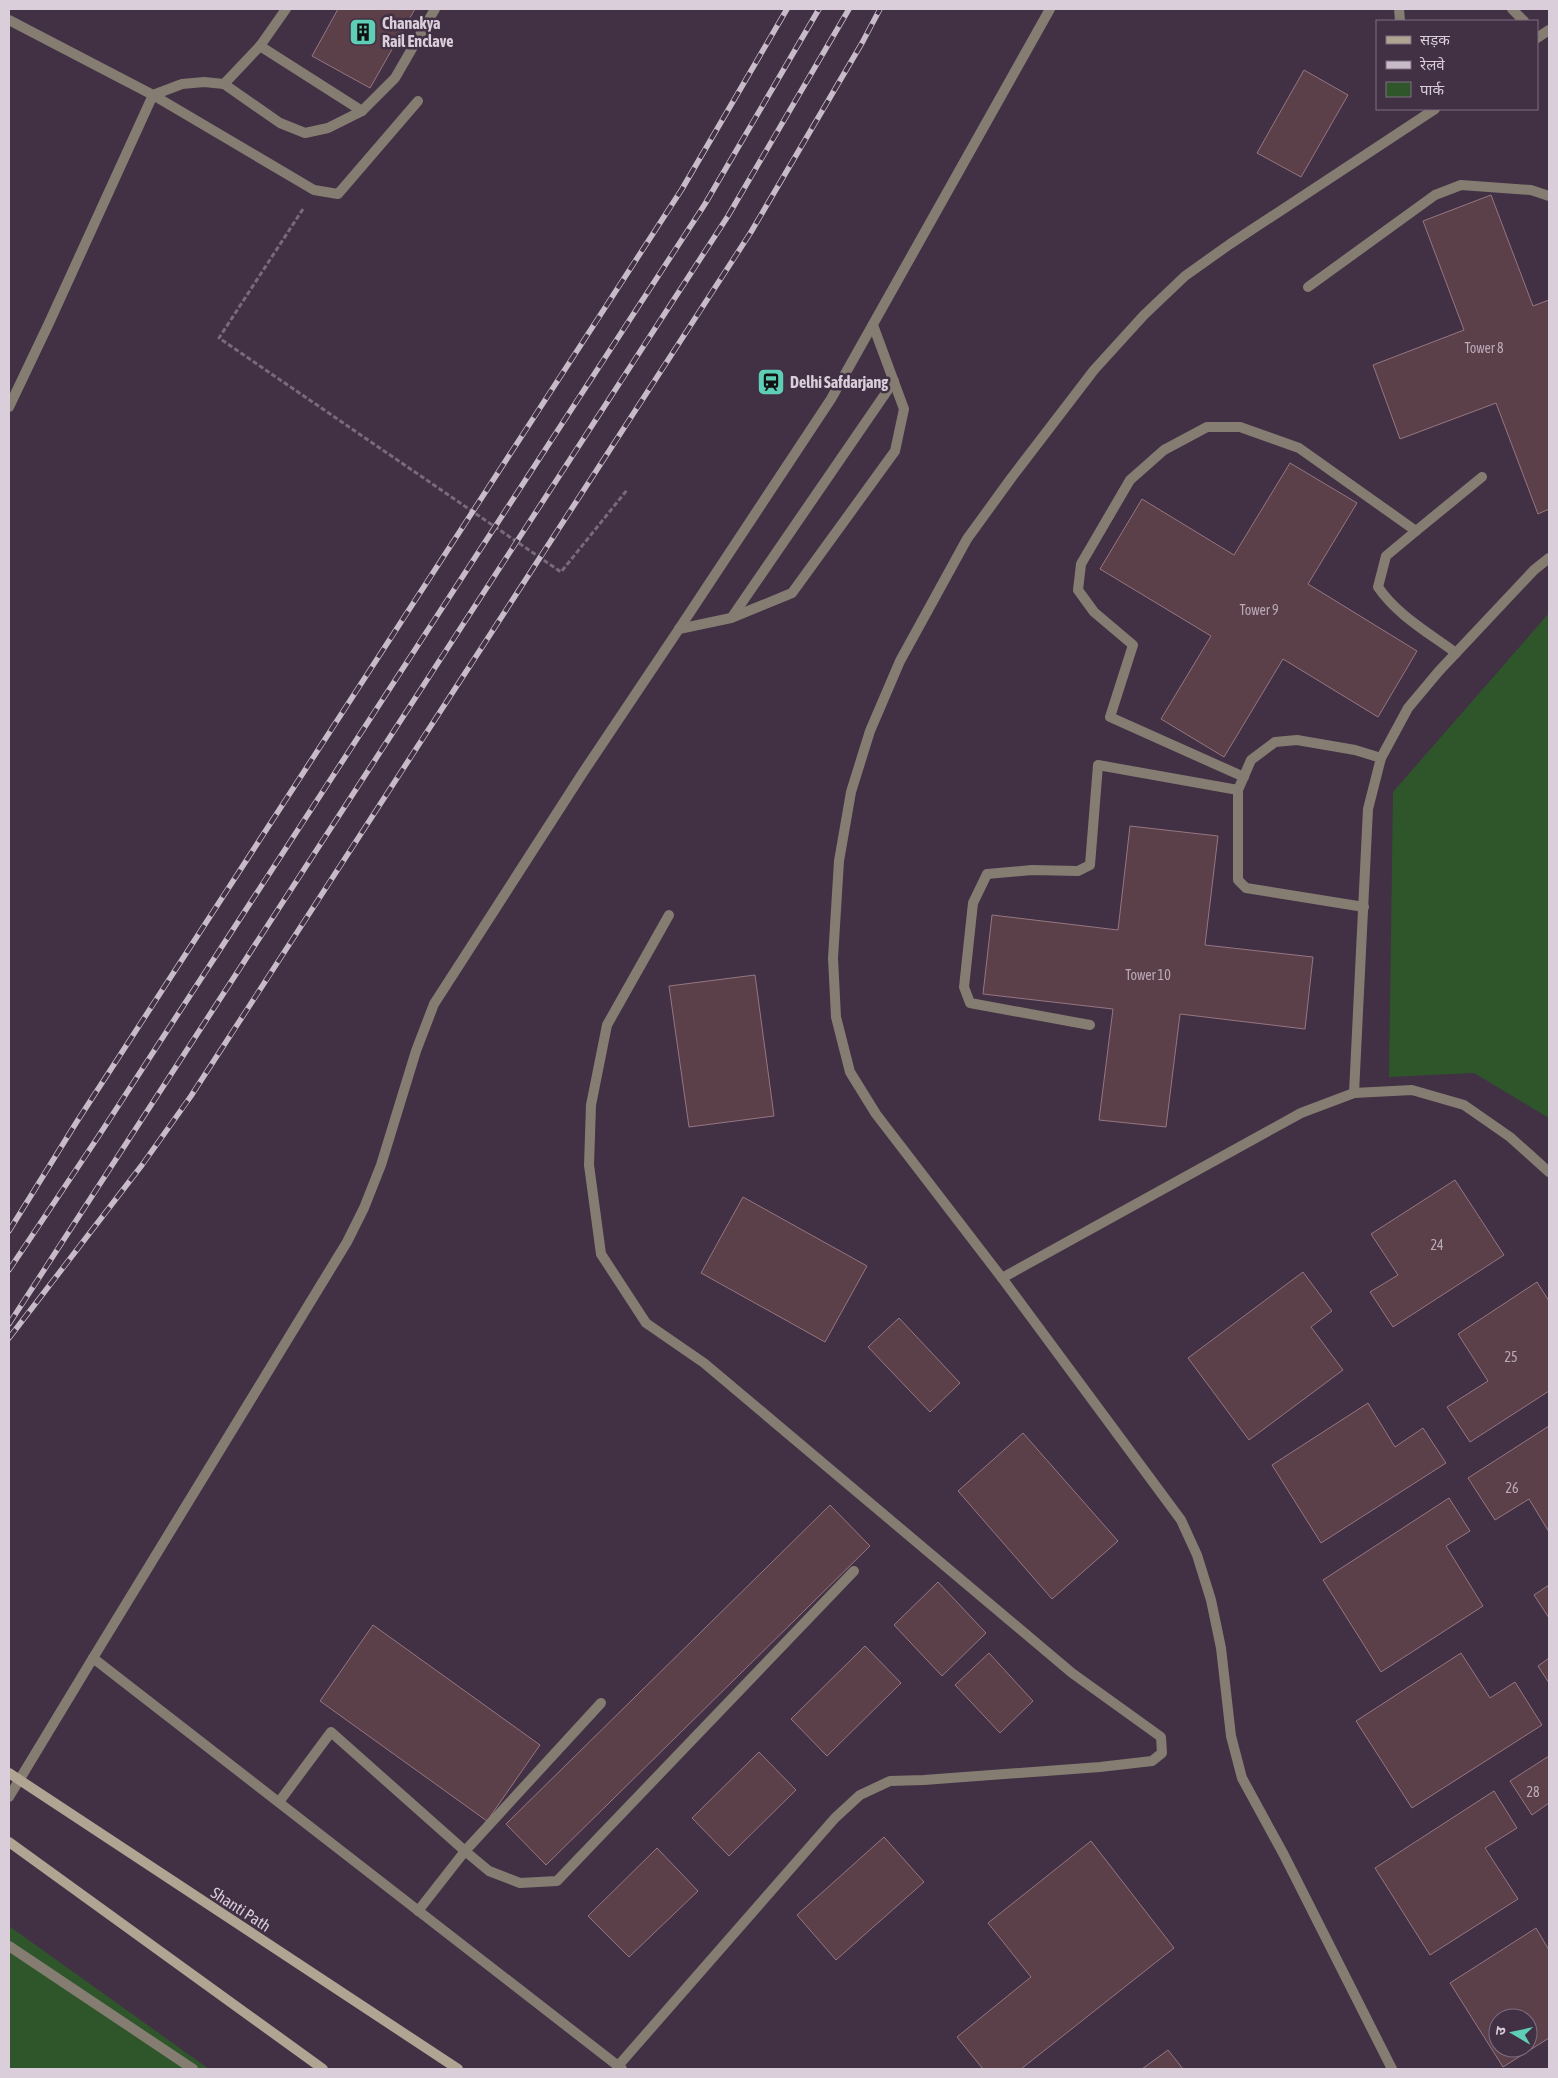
<svg xmlns="http://www.w3.org/2000/svg" width="1558" height="2078" font-family="'Asap Condensed','Noto Sans Devanagari',sans-serif">
<rect width="100%" height="100%" fill="#423044"/>
<!-- green -->
<g fill="#2f562b">
<path d="M1549 613V1118L1474 1073 1389 1077 1393 792Z"/>
<path d="M9 1926 209 2069H9Z"/>
</g>
<!-- building -->
<g fill="#5b3f49" stroke="#957781" fill-rule="evenodd">
<path d="M338 9H415L370 88 312 56Z"/>
<path d="M1304 70 1348 95 1301 177 1257 153Z"/>
<path d="M1491 195 1533 306 1549 300V509L1538 514 1496 403 1400 439 1373 365 1464 330 1423 221Z"/>
<path d="M1290 463 1357 503 1308 584 1417 651 1378 717 1283 659 1224 757 1161 719 1211 636 1100 569 1142 499 1234 555Z"/>
<path d="M1130 826 1218 836 1205 945 1313 957 1305 1029 1180 1014 1166 1127 1099 1120 1113 1009 983 994 992 915 1118 930Z"/>
<path d="M755 975 774 1116 689 1127 669 986Z"/>
<path d="M1455 1180 1504 1255 1393 1327 1370 1292 1398 1275 1371 1234Z"/>
<path d="M743 1197 867 1266 825 1342 701 1273Z"/>
<path d="M1303 1272 1332 1311 1311 1327 1343 1370 1249 1440 1188 1358Z"/>
<path d="M1537 1282 1549 1301V1391L1470 1442 1447 1407 1488 1381 1458 1334Z"/>
<path d="M899 1318 960 1383 930 1412 868 1347Z"/>
<path d="M1368 1403 1395 1447 1423 1428 1446 1463 1321 1543 1272 1465Z"/>
<path d="M1549 1426V1532L1529 1499 1495 1520 1468 1478Z"/>
<path d="M1023 1433 1118 1541 1052 1599 958 1491Z"/>
<path d="M1449 1498 1470 1531 1446 1546 1483 1606 1381 1672 1323 1580Z"/>
<path d="M830 1505 870 1546 546 1865 506 1824Z"/>
<path d="M938 1582 986 1633 942 1676 894 1625Z"/>
<path d="M1549 1585V1618L1534 1595Z"/>
<path d="M373 1625 540 1745 487 1821 320 1701Z"/>
<path d="M865 1646 901 1683 827 1756 791 1719Z"/>
<path d="M989 1653 1033 1701 1000 1733 955 1685Z"/>
<path d="M1461 1653 1490 1698 1515 1682 1542 1725 1412 1808 1356 1721Z"/>
<path d="M1549 1658V1683L1538 1666Z"/>
<path d="M759 1752 796 1790 729 1856 692 1818Z"/>
<path d="M1549 1756V1803L1532 1815 1510 1781Z"/>
<path d="M1494 1791 1517 1828 1485 1848 1518 1899 1430 1955 1375 1868Z"/>
<path d="M884 1837 924 1882 836 1960 797 1915Z"/>
<path d="M1091 1841 1174 1948 1021 2069H983L957 2037 1031 1977 988 1923Z"/>
<path d="M657 1848 698 1891 629 1957 588 1916Z"/>
<path d="M1536 1928 1549 1950V2038L1503 2067 1450 1983ZM1498 2018H1528V2048H1498Z"/>
<path d="M1168 2050 1183 2069H1142Z"/>
</g>
<g fill="none" stroke-linecap="round" stroke-linejoin="round">
<!-- path -->
<path stroke="#796a7b" stroke-width="3" stroke-dasharray="5 2.5" stroke-linecap="butt" d="M303 209 219 338 561 572 627 490"/>
<!-- lane -->
<g stroke="#857d72" stroke-width="10">
<path d="M1512 9 1524 21"/>
<path d="M9 407 49 323 153 95 314 190 338 194 418 101"/>
<path d="M93 1658 347 1242 364 1208 381 1165 416 1051 434 1004 582 774 679 629"/>
<path d="M279 1802 331 1732 465 1851 601 1703"/>
<path d="M418 1911 465 1851 489 1871 520 1883 557 1881 854 1571"/>
</g>
<!-- street -->
<g stroke="#857d72" stroke-width="10">
<path d="M1399 9 1400 21"/>
<path d="M9 20 153 95 182 84 204 82 224 84 280 123 305 133 328 128 362 111 395 78 435 9"/>
<path d="M1537 38 1549 30"/>
<path d="M260 46 362 111"/>
<path d="M224 84 260 46 286 9"/>
<path d="M1308 287 1435 195 1461 185 1531 190 1549 196"/>
<path d="M1416 531 1386 556 1378 587C1397 615 1429 633 1456 653"/>
<path d="M732 617 894 381"/>
<path d="M679 629 831 399 1050 9"/>
<path d="M679 629 731 618 792 593 895 451 904 409 873 325"/>
<path d="M1244 777 1110 717 1133 645 1094 612 1078 590 1081 564 1130 480 1164 450 1207 427H1240L1299 448 1416 531 1482 477"/>
<path d="M1364 907 1246 888 1238 880V790L1251 760 1275 742 1297 740 1355 750 1381 758"/>
<path d="M1090 1025 970 1003 964 987 973 903 987 874 1032 870 1078 871 1090 865 1098 765 1238 790"/>
<path d="M1354 1093 1368 809 1381 758 1408 708 1439 671 1534 570 1549 558"/>
<path d="M1002 1278 1301 1113 1354 1093 1412 1090 1464 1105 1510 1137 1549 1172"/>
<path d="M9 1797 93 1658 622 2069"/>
<path d="M9 1946 193 2069"/>
<path d="M618 2066 835 1818 860 1795 890 1781 924 1780 1100 1767 1152 1761 1162 1753 1161 1737 1072 1673 704 1363 646 1323 601 1254 589 1165 591 1105 607 1025 669 915"/>
<path d="M1392 2069 1284 1855 1242 1778 1231 1736 1221 1648 1211 1600 1197 1555 1181 1520 1002 1278 876 1114 850 1072 836 1017 833 958 839 861 851 792 870 731 900 661 967 539 1012 477 1094 370 1144 315 1185 276 1230 244 1435 109"/>
</g>
<!-- secondary -->
<g stroke="#b0a493" stroke-width="10">
<path d="M9 1773 458 2069"/>
<path d="M9 1842 323 2069"/>
</g>
<!-- rail casing -->
<g stroke="#c7bbc8" stroke-width="5.5">
<g id="rail">
<path d="M9 1231 76 1123 682 189 787 9"/>
<path d="M9 1270 98 1137 705 204 819 9"/>
<path d="M9 1324 728 216 849 9"/>
<path d="M9 1338 142 1165 191 1096 751 232 862 43 880 9"/>
</g>
</g>
<!-- rail -->
<use href="#rail" stroke="#423044" stroke-width="4" stroke-dasharray="11" stroke-linecap="butt"/>
</g>
<!-- icons -->
<defs>
<g id="building-square" transform="scale(1.4375)"><rect x="-9" y="-9" width="18" height="18" rx="4" fill="#5eceb7" stroke="#423044"/><path d="M-4-6H4V6H1V3H-1V6H-4ZM-2.5-4.3h1.7v1.8h-1.7ZM.8-4.3h1.7v1.8H.8ZM-2.5-1h1.7V.8h-1.7ZM.8-1h1.7V.8H.8Z" fill="#111"/></g>
<g id="station-square" transform="scale(1.4375)"><rect x="-9" y="-9" width="18" height="18" rx="4" fill="#5eceb7" stroke="#423044"/><path d="M-3-6H3Q5-6 5-4V2Q5 4 3 4L4.5 6H3L1.5 4h-3L-3 6H-4.5L-3 4Q-5 4-5 2V-4Q-5-6-3-6ZM-3.5-4v3h7v-3ZM-3.5 1v1.5H-2V1ZM2 1v1.5H3.5V1Z" fill="#111"/></g>
</defs>
<g fill-rule="evenodd">
<use href="#building-square" x="363" y="32"/>
<use href="#station-square" x="771" y="382"/>
</g>
<g text-anchor="middle" stroke-width="5" stroke-linejoin="round" paint-order="stroke">
<!-- number labels -->
<g font-size="14" fill="#baaab6">
<text x="1484" y="353">Tower 8</text>
<text x="1259" y="615">Tower 9</text>
<text x="1148" y="980">Tower 10</text>
<text x="1437" y="1250">24</text>
<text x="1511" y="1362">25</text>
<text x="1512" y="1493">26</text>
<text x="1533" y="1797">28</text>
</g>
<!-- poi labels -->
<g font-size="16" font-weight="bold" fill="#d9ceda" stroke="#423044" text-anchor="start">
<text x="382" y="29">Chanakya<tspan x="382" dy="18">Rail Enclave</tspan></text>
<text x="790" y="388">Delhi Safdarjang</text>
</g>
<!-- street labels -->
<g font-size="16" fill="#d9ceda" stroke="#423044">
<text transform="translate(241 1909) rotate(33)" y="6">Shanti Path</text>
</g>
</g>
<!-- border -->
<rect width="1558" height="2078" fill="none" stroke="#d9ceda" stroke-width="20"/>
<!-- legend -->
<rect x="1376" y="20" width="162" height="90" fill="#423044" stroke="#7e6f80"/>
<rect x="1386" y="36" width="25" height="8" fill="#b0a493" stroke="#7e6f80"/>
<text x="1420" y="45" font-size="15" fill="#d9ceda">सड़क</text>
<rect x="1386" y="61" width="25" height="8" fill="#c7bbc8" stroke="#7e6f80"/>
<text x="1420" y="70" font-size="15" fill="#d9ceda">रेलवे</text>
<rect x="1386" y="82" width="25" height="15" fill="#2f562b" stroke="#7e6f80"/>
<text x="1420" y="95" font-size="15" fill="#d9ceda">पार्क</text>
<!-- north arrow -->
<g transform="translate(1513 2033) rotate(279)"><circle r="24" fill="#423044" stroke="#7e6f80"/>
<path d="M0-4L9 19L0 12L-9 19Z" fill="#5eceb7"/>
<text y="-8" font-size="14" font-weight="bold" text-anchor="middle" fill="#d9ceda">उ</text>
</g>
</svg>
